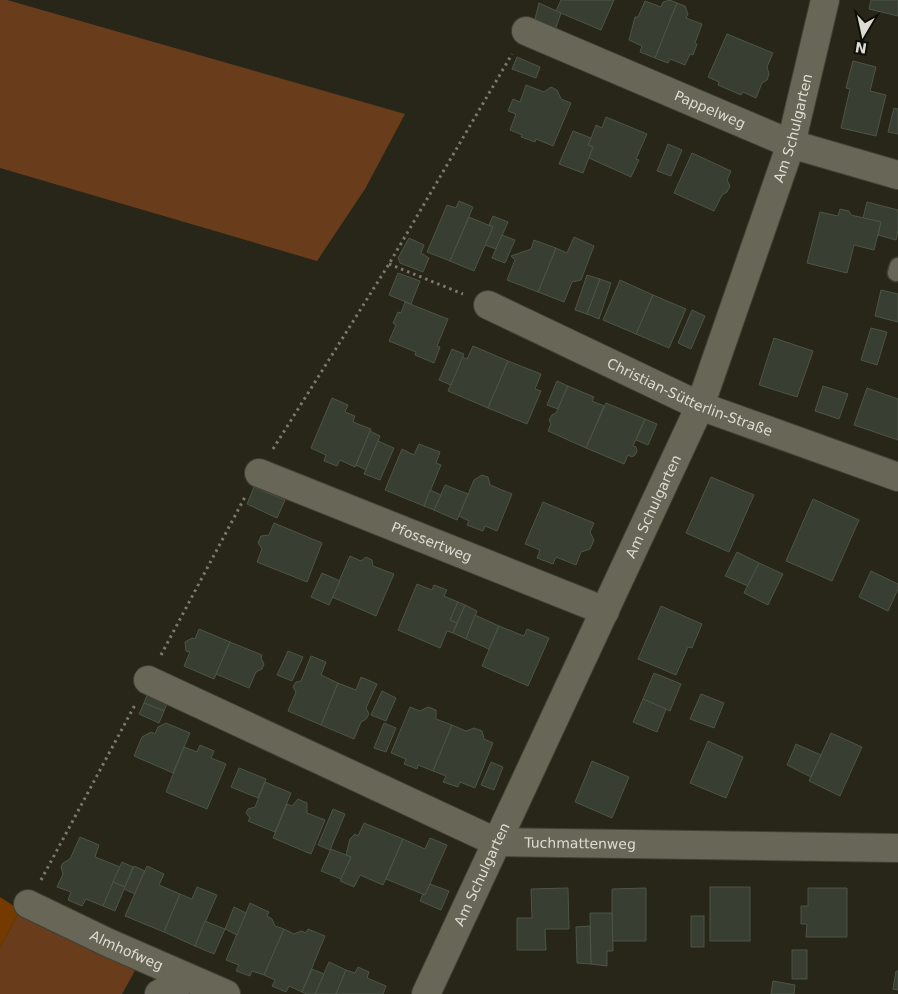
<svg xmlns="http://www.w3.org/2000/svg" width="898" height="994" font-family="'DejaVu Sans',sans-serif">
<rect width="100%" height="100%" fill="#272618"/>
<!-- green -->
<g fill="#693d1b">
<path d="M0 0H7L405 114 365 189 317 261 0 168Z"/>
<path d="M20 910 137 967 122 994H0V948Z"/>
</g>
<!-- forest -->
<path fill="#743a00" d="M0 897 20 910 0 948Z"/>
<!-- building -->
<g fill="#383f32" stroke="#4d5547">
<path d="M561 0H614L601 30 556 11Z"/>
<path d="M670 0 677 3 655 58 640 52 642 46 629 40 635 17H638L645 1 661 7 663 2Z"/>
<path d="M871 0H898V16L869 9Z"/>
<path d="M539 3 561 13 553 36 533 27Z"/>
<path d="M677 3 685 6 688 14 686 18 702 24 695 43 697 44 693 55 690 54 685 65 670 59 668 63 655 58Z"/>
<path d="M727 34 773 53 767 67 769 74 767 80 762 83 756 98 743 92 741 95 718 85 719 82 708 77Z"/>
<path d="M517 57 540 67 536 78 512 69Z"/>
<path d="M853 61 876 67 870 91 886 95 876 136 841 128 850 89 846 88Z"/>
<path d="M526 85 544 92 551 87 557 90 561 99 571 103 553 146 536 139 535 142 521 137 522 135 510 130 516 114 508 111 513 99 520 102Z"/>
<path d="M894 108 898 109V134L888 132Z"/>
<path d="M606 117 647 134 636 159 639 160 631 177 589 158 593 147 588 145 591 138 596 125 602 128Z"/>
<path d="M573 131 591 138 588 145 593 147 583 173 559 164Z"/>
<path d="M668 144 682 150 671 176 657 171Z"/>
<path d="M692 153 731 171 727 180 730 186 727 192 722 195 714 211 674 193Z"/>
<path d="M459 201 473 207 450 261 427 252 447 205 456 208Z"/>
<path d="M867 202 898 210V230L896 240 878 235 881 222 863 218Z"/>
<path d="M840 209 849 211 851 215 881 222 874 250 854 245 847 273 807 263 820 212 838 216Z"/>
<path d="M493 216 508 222 496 249 485 245 493 227 489 225Z"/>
<path d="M469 217 493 227 474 271 450 261Z"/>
<path d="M502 235 515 240 505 263 492 258Z"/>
<path d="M574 237 594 246 581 280 572 282 564 302 538 292 556 248 567 253Z"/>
<path d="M409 238 424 245 421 253 429 258 423 272 400 263 398 258Z"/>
<path d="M534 240 556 248 538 292 507 280 515 260 511 256 531 249Z"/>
<path d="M398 273 420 281 411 304 389 295Z"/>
<path d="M587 275 600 279 587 314 575 310Z"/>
<path d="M600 279 611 283 599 319 587 314Z"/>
<path d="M620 280 653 295 636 334 603 320Z"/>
<path d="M881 290 898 294V322L875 316Z"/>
<path d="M653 295 686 309 669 348 636 334Z"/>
<path d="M405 302 448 319 437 346 440 347 434 363 415 355 416 352 389 341 396 325 393 323 398 312 401 313Z"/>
<path d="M692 310 705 316 691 349 678 343Z"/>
<path d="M871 328 887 332 877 365 861 360Z"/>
<path d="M774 338 813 351 797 397 759 385Z"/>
<path d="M473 346 508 361 488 408 448 391 462 357 467 359Z"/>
<path d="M452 349 464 354 451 385 439 380Z"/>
<path d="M508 361 541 374 535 389 541 391 527 424 488 408Z"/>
<path d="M557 381 568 386 558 409 547 405Z"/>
<path d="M568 386 594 397 592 401 604 406 586 448 548 431 551 424 549 420 552 415 556 413Z"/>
<path d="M823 386 848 394 839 419 815 411Z"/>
<path d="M867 388 898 399V440L854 425Z"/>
<path d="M332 398 348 405 345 412 355 416 353 422 371 429 355 467 340 460 337 466 324 461 326 455 311 448Z"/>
<path d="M606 403 645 419 633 446 636 447 637 451 635 455 632 457 628 455 624 464 586 448Z"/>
<path d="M645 419 657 424 648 445 636 440Z"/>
<path d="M370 431 380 436 366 470 356 465Z"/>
<path d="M378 441 394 448 380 480 364 474Z"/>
<path d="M419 444 440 452 436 463 441 465 424 506 385 490 402 449 414 455Z"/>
<path d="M482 475 488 477 490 485 512 494 497 531 485 526 483 531 467 525 469 521 459 516 474 480Z"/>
<path d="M711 477 754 495 729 552 686 533Z"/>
<path d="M445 485 468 494 457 520 434 510Z"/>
<path d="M254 487 285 500 277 518 247 504Z"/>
<path d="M430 490 441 495 434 510 424 506Z"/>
<path d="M813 499 859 520 832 581 786 561Z"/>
<path d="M543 502 594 523 590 532 594 540 590 549 581 552 576 565 556 557 553 564 537 558 540 550 525 544Z"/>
<path d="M274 523 322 543 307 582 257 562 262 549 258 543 261 536 269 535Z"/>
<path d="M737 552 759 563 748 586 725 576Z"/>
<path d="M350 556 361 561 366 557 372 560 373 566 394 574 376 616 332 597Z"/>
<path d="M759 563 783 574 768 605 744 593Z"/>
<path d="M871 571 898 584V589L888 611 859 597Z"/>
<path d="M322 573 340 581 329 605 311 597Z"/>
<path d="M417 584 432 590 434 585 447 590 444 596 458 602 450 620 457 623 453 633 447 631 440 648 398 630Z"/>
<path d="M458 602 465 605 457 623 450 620Z"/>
<path d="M465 605 477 611 466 639 453 633Z"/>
<path d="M661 606 702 624 692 648 688 647 676 675 638 659Z"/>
<path d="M475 615 499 626 489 649 466 639Z"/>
<path d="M499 626 524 636 527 629 549 638 528 686 482 666Z"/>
<path d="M199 629 230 642 214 679 184 666 190 652 186 651 185 642 192 638 195 639Z"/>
<path d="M230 642 262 655 261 658 264 664 262 669 256 672 249 688 216 674Z"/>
<path d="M288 651 303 657 292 681 277 675Z"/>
<path d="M311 656 326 662 321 675 338 683 321 725 288 711 296 692 293 687 296 682 301 681Z"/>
<path d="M654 673 681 684 670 711 643 699Z"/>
<path d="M361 677 377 684 366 708 369 714 366 719 361 722 354 739 321 725 338 683 356 690Z"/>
<path d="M149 690 169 699 164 711 144 703Z"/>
<path d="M382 691 396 698 386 721 371 715Z"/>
<path d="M701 694 724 703 714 728 690 719Z"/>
<path d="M643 699 666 709 657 732 633 722Z"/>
<path d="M144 703 164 711 159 723 139 714Z"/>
<path d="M410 707 420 711 428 707 436 710V719L452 725 433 771 418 765 417 769 404 764 406 759 391 753Z"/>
<path d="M166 723 190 733 173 773 134 756 142 737 151 732 155 734 158 727Z"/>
<path d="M384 723 396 728 386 752 374 748Z"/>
<path d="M452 725 466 731 474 728 482 731 484 739 493 743 475 788 460 782 458 787 443 782 446 776 433 771Z"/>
<path d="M831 733 862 747 840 796 809 781Z"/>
<path d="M708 741 743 757 726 798 690 783Z"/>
<path d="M796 744 821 755 811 777 787 765Z"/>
<path d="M200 745 214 751 211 758 226 764 207 809 166 792 184 747 197 752Z"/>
<path d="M592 761 629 777 612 818 575 802Z"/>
<path d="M491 762 503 767 494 790 481 785Z"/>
<path d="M239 768 266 779 258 798 231 787Z"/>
<path d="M265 782 291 793 275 832 248 821 250 818 246 813 248 809 255 807Z"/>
<path d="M298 799 307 803V813L325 820 311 854 273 838 287 804 292 806Z"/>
<path d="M333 809 345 814 330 850 318 845Z"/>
<path d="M364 823 403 839 383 885 360 875 354 887 340 881 351 857 346 855 350 839 355 834 358 836Z"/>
<path d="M80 837 99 845 95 857 120 867 103 906 86 899 82 906 68 900 71 892 57 887 63 874 61 867 63 863 70 859Z"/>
<path d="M430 838 447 845 425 895 386 879 403 839 425 849Z"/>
<path d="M331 849 351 857 341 879 321 871Z"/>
<path d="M122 862 133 867 125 887 113 882Z"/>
<path d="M134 866 145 871 135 894 124 889Z"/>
<path d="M147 866 164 874 159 885 180 894 164 932 125 916Z"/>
<path d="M113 882 125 887 115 911 103 906Z"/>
<path d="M430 884 449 891 441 910 420 901 423 894 425 895Z"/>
<path d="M197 887 217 895 195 946 164 932 180 894 192 899Z"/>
<rect x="710" y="887" width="40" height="54"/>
<path d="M568 888 569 929H545L546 950H517V918H532L531 889Z"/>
<path d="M646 888V941H612V889Z"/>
<path d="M808 888H847V937H806L807 924H801V906H808Z"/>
<path d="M250 903 269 912 267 916 272 919 275 926 284 929 264 975 252 971 250 976 236 971 239 965 226 960Z"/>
<path d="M234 907 246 913 237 935 225 929Z"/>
<path d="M590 913H612L613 951H607V966L591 964Z"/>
<rect x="691" y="916" width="13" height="31"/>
<path d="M205 921 225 929 214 954 195 946Z"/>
<path d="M590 926 591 964 577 963 576 927Z"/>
<path d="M284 929 294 934 301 931 306 933 308 929 325 936 302 992 289 986 286 992 272 986 275 980 264 975Z"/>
<rect x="792" y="950" width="15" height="29"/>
<path d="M329 962 346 970 336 994H315Z"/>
<path d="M358 967 369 972 367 978 386 986 383 994H336L346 970 355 973Z"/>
<path d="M312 969 324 974 315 994H307L302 992Z"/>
<path d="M896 971H898V990L893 989Z"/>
<path d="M773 981 795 985 794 994H771Z"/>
</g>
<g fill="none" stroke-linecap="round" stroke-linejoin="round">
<!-- service casing -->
<g stroke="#414036" stroke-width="19">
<path id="service" d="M896 273 898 266"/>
</g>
<!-- minor casing -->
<g stroke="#414036" stroke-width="30">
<g id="minor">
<path id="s1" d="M526 31 791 144 898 175"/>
<path id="s2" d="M488 305 700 406 898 477"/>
<path id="s3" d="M259 473 605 611"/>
<path id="s4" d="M148 680 496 842 898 848"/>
<path id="s5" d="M28 904 109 943 226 994"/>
<path d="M159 994 188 978"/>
<path id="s6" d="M426 994 700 406 791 144 825 0"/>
</g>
</g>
<!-- path -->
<g stroke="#7a796d" stroke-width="3" stroke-dasharray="2.5 4" stroke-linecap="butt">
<path d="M389 264 463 294"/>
<path d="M273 449 389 264 512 54"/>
<path d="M161 655 246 495"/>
<path d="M41 880 136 703"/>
</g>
<!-- service -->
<use href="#service" stroke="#686757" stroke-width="16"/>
<!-- minor -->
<use href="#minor" stroke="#686757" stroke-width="28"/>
</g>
<g text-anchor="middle" stroke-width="4" stroke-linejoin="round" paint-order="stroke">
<!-- street labels -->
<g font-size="14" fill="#dcdcd3" stroke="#0f0f09">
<text dy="5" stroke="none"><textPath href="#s1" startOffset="200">Pappelweg</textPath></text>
<text dy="5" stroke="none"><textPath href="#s6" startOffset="942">Am Schulgarten</textPath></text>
<text dy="5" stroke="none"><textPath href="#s2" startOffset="222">Christian-Sütterlin-Straße</textPath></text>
<text dy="5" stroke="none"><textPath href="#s6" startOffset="538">Am Schulgarten</textPath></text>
<text dy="5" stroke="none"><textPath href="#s3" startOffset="186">Pfossertweg</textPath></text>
<text dy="5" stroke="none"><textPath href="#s4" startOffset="468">Tuchmattenweg</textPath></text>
<text dy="5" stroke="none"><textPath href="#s6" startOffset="132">Am Schulgarten</textPath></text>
<text dy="5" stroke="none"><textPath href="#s5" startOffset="109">Almhofweg</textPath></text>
</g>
</g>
<!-- north arrow -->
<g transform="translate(863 35) rotate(189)" stroke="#0f0f09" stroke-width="4" paint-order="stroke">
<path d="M0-4L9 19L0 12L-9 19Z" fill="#dcdcd3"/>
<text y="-8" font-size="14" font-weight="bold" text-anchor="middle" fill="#dcdcd3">N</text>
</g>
</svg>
